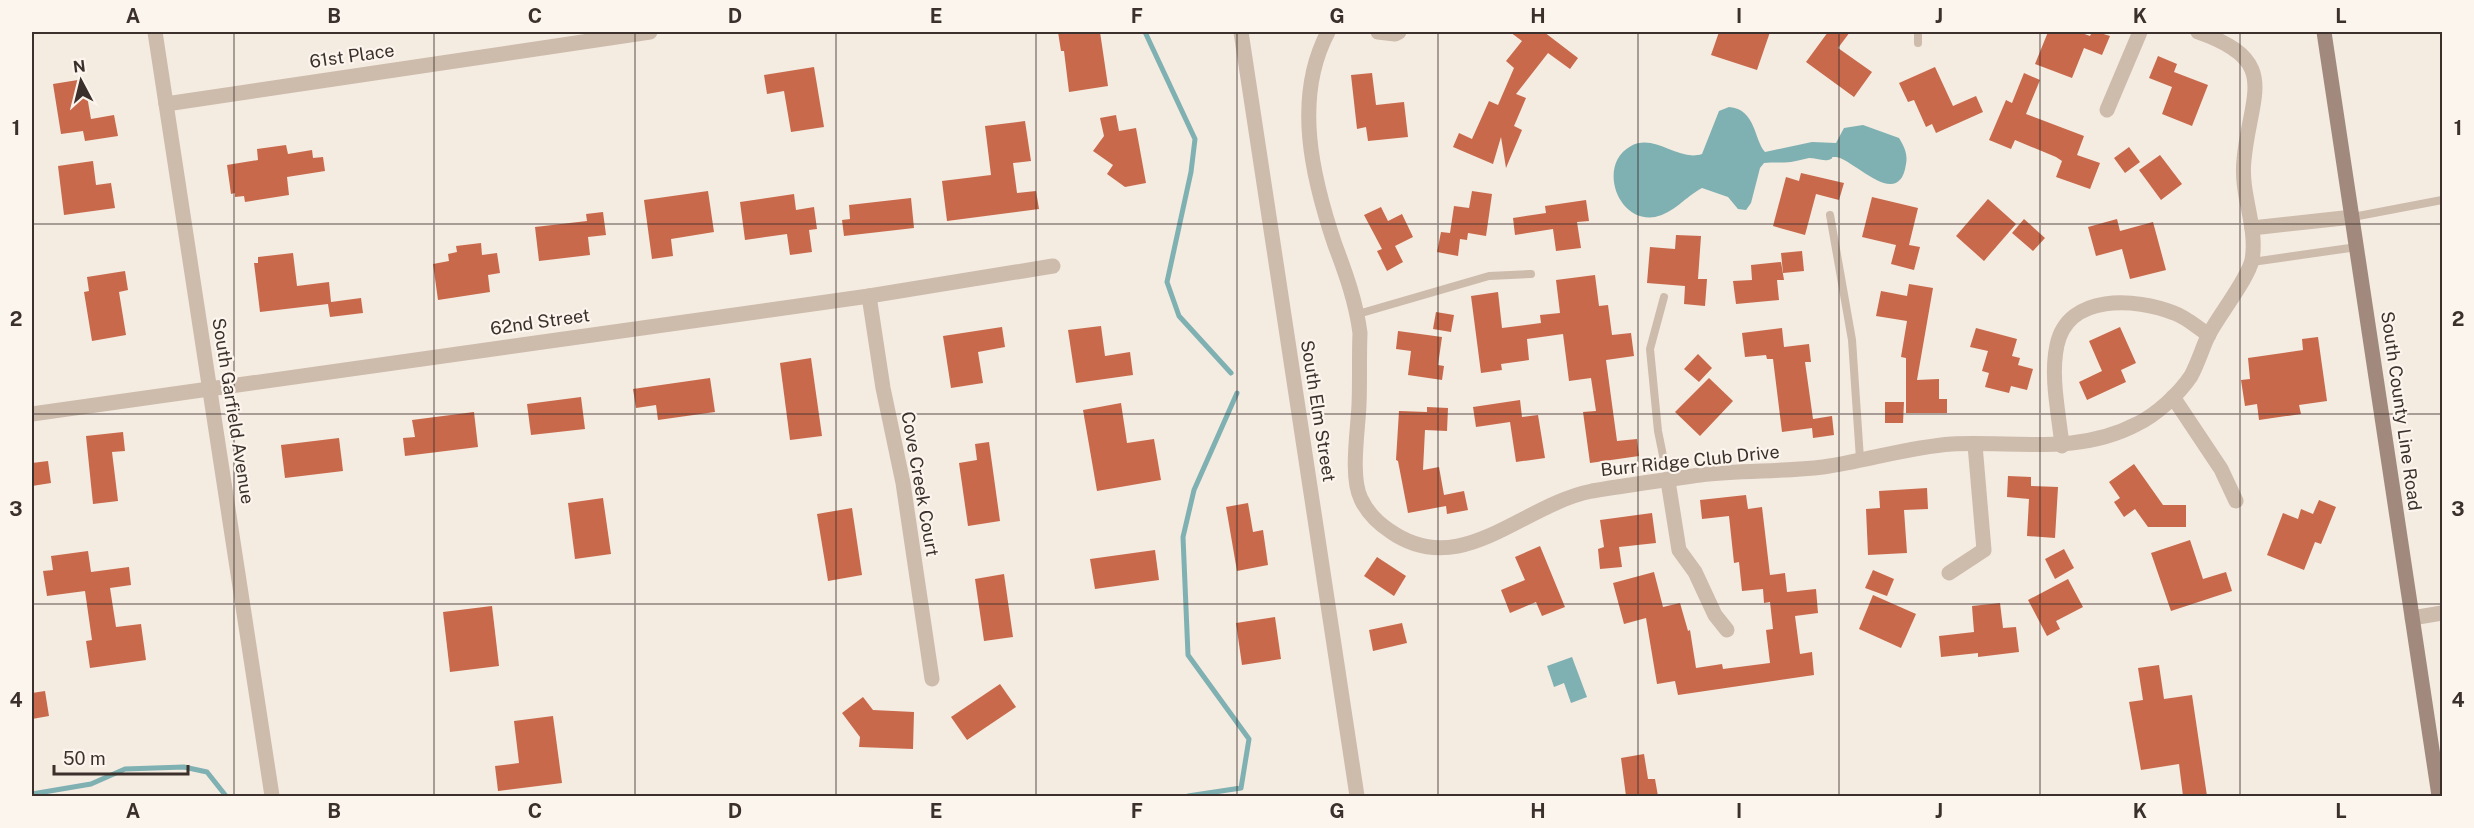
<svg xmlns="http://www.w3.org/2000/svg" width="2474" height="828" font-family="'Public Sans',sans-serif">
<rect width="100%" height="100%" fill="#f4ebe1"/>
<!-- water -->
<g fill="#7fb0b2">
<path d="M1729 107C1756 109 1754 140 1765 152L1812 142 1836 143 1844 128 1863 125 1899 138C1904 146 1908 154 1906 164 1899 212 1854 159 1836 157 1828 157 1836 158 1828 160 1822 161 1815 158 1809 158 1803 159 1798 161 1791 162 1782 163 1773 162 1764 163L1760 168 1751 203 1746 210 1738 209 1728 197 1702 188C1685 197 1674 213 1655 217 1617 223 1597 164 1631 146 1655 133 1678 162 1702 154L1719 111Z"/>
<path d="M1572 657 1587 697 1571 703 1564 683 1554 687 1547 666Z"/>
</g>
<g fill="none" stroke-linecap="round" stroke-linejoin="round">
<!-- stream -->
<g stroke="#7fb0b2" stroke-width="5">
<path d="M1145 32 1195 139 1191 172 1167 282 1179 316 1231 373"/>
<path d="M32 794 91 784 125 769 184 767 207 772 226 796"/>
<path d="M1188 796 1241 788 1249 739 1188 655 1183 537 1194 490 1237 393"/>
</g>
</g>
<!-- building -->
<g fill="#c8694b">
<path d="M1058 32H1100L1108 86 1069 92 1064 51H1061Z"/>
<path d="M1510 32H1544L1578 58 1570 69 1548 53 1516 94 1526 98 1514 126 1522 130 1506 168 1501 137 1493 164 1453 147 1459 133 1472 139 1489 101 1498 105 1514 68 1506 61 1522 41Z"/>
<path d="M1719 32H1770L1757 70 1711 55Z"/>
<path d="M1828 32H1850L1838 48 1872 72 1854 97 1806 62Z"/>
<path d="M2048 32H2079L2090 36 2092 32H2097L2110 36 2102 55 2084 48 2072 78 2035 64Z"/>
<path d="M2158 56 2177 64 2174 72 2208 85 2192 126 2162 114 2172 87 2149 78Z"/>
<path d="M814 67 824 127 791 132 784 91 767 94 764 75Z"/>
<path d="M1935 67 1953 106 1976 96 1983 112 1936 133 1932 124 1926 127 1914 100 1908 102 1899 83Z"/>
<path d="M1372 73 1376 105 1404 102 1408 137 1368 141 1366 127 1357 129 1351 75Z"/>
<path d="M2024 73 2040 80 2026 114 2084 136 2077 155 2100 163 2090 189 2056 177 2062 161 2056 157 2015 140 2011 149 1989 140 2006 100 2012 103Z"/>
<path d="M84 79 91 119 114 115 118 136 85 141 83 131 61 134 53 84Z"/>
<path d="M1116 115 1119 131 1136 128 1146 183 1125 187 1107 174 1113 165 1093 151 1104 136 1100 118Z"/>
<path d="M1025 121 1031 161 1013 163 1017 193 1036 191 1039 209 947 221 942 181 991 175 985 126Z"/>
<path d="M286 145 288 154 312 150 313 158 323 157 325 171 287 177 289 195 245 202 244 196 235 197V193L231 194 227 165 258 160 257 149Z"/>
<path d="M2129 147 2140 162 2125 173 2114 158Z"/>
<path d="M2160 155 2182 184 2161 200 2139 170Z"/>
<path d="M93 161 96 185 111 183 115 208 64 215 58 166Z"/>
<path d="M1801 173 1844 183 1839 200 1816 194 1805 235 1773 226 1786 177 1799 181Z"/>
<path d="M708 191 714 232 671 239 673 256 652 259 644 200Z"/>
<path d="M1472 191 1492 194 1486 236 1468 233 1467 240 1460 239 1458 256 1437 252 1441 232 1450 233 1454 206 1469 208Z"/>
<path d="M794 194 796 210 814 207 817 229 809 230 812 252 790 255 787 234 745 240 740 202Z"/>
<path d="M1872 197 1918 208 1909 245 1920 247 1914 270 1891 264 1896 245 1862 237Z"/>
<path d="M911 198 914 228 844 236 842 220 850 219 849 205Z"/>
<path d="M1988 199 2016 224 1984 261 1956 236Z"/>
<path d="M1586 200 1589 221 1577 222 1581 248 1556 251 1553 229 1515 235 1513 218 1546 213 1545 206Z"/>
<path d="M1381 207 1388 221 1402 214 1413 237 1395 246 1403 262 1387 271 1377 251 1382 249 1364 215Z"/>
<path d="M603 212 606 235 588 237 590 255 539 261 535 227 587 221 586 214Z"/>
<path d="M2024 219 2045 238 2033 251 2012 233Z"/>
<path d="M2117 219 2120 231 2153 222 2166 270 2130 279 2122 249 2096 256 2088 227Z"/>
<path d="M1676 235 1701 236 1698 279H1707L1705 306 1684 304 1685 286 1647 283 1650 247 1675 249Z"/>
<path d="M481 243 482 255 497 253 500 273 488 275 490 292 438 300 433 264 449 261 448 254 457 252 456 246Z"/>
<path d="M1802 251 1804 271 1783 273 1781 253Z"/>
<path d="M293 253 297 286 329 282 331 302 361 298 363 313 330 317 328 304 260 312 254 263H258V257Z"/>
<path d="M1781 262 1784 280H1777L1779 300 1736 304 1733 281 1752 280 1751 265Z"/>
<path d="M125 271 128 290 119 292 126 335 92 341 84 292 89 291 87 277Z"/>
<path d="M1595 275 1599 306 1608 305 1612 335 1631 333 1634 356 1606 360 1617 441 1637 439 1639 456 1590 463 1583 412 1596 411 1591 378 1569 381 1563 334 1527 339 1529 360 1501 364 1502 370 1481 373 1471 296 1498 292 1502 328 1541 323 1540 315 1560 313 1556 280Z"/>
<path d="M1909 284 1933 288 1917 380 1939 379V399H1947V413H1906V358L1901 357 1907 321 1876 316 1881 291 1907 296Z"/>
<path d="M1436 312 1454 315 1451 332 1433 329Z"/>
<path d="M1101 326 1105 356 1130 352 1133 375 1076 383 1068 330Z"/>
<path d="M1002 327 1005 347 978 352 983 383 951 388 943 336Z"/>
<path d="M2120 327 2136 363 2121 370 2126 382 2087 400 2079 382 2102 371 2089 341Z"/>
<path d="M1782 328 1784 347 1809 344 1811 362H1805L1813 419 1832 416 1834 435 1813 438 1812 428 1782 432 1773 359H1767L1766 355 1745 357 1742 333Z"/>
<path d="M1976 328 2017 339 2012 356 2020 358 2018 365 2033 369 2027 390 2011 386 2009 393 1985 387 1989 373 1982 371 1988 351 1970 347Z"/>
<path d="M1398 331 1442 337 1438 365 1444 366 1442 380 1408 375 1411 351 1396 349Z"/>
<path d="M2318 337 2327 401 2299 405 2301 414 2259 420 2257 404 2245 406 2241 380 2250 379 2248 358 2303 350 2302 339Z"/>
<path d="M1698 354 1712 368 1699 382 1684 369Z"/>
<path d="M811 358 822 436 790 440 780 363Z"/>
<path d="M710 378 715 412 658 420 656 405 636 408 633 389Z"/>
<path d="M1709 378 1733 401 1700 436 1675 412Z"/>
<path d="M581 397 585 429 531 435 527 404Z"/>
<path d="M1520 400 1522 417 1538 415 1545 458 1516 462 1510 422 1476 427 1473 407Z"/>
<path d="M1885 402H1904L1903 423H1885Z"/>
<path d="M1121 403 1127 443 1154 439 1161 480 1097 491 1083 410Z"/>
<path d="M1427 407 1448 408 1447 431 1425 430 1423 470 1439 467 1444 495 1464 491 1468 510 1447 514 1446 506 1408 513 1398 461 1396 460 1399 411 1427 412Z"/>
<path d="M474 412 478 447 405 456 403 438 415 437 412 420Z"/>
<path d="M123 432 125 451 112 452 118 501 93 504 86 436Z"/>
<path d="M339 438 343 471 285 478 281 445Z"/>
<path d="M989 442 1000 521 968 526 959 463 977 460 975 444Z"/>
<path d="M48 461 51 483 32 486V463Z"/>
<path d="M2134 464 2163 505H2186V527H2148L2135 509 2124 517 2114 502 2120 498 2109 482Z"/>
<path d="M2008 476 2031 477V486L2058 487 2055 538 2027 536 2029 499 2007 497Z"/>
<path d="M1927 488 1928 509 1904 510 1907 553 1868 555 1866 509 1880 508 1879 491Z"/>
<path d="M1746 495 1748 509 1762 507 1770 575 1785 573 1787 592 1816 589 1818 613 1795 616 1800 654 1812 652 1814 675 1678 695 1675 681 1657 684 1646 618 1624 624 1613 583 1654 572 1663 607 1680 603 1688 631 1690 630 1696 668 1722 664 1723 669 1770 663 1766 630 1773 629 1770 602 1764 603 1763 589 1742 591 1739 562 1734 563 1729 516 1702 519 1700 500Z"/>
<path d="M603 498 611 554 575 559 568 503Z"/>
<path d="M2319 500 2336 507 2321 544 2315 542 2304 570 2267 555 2283 513 2298 519 2301 509 2313 514Z"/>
<path d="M1248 503 1253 532 1263 530 1268 565 1237 571 1226 507Z"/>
<path d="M852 508 862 575 828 581 817 514Z"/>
<path d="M1652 513 1656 543 1619 547 1622 567 1600 569 1598 549 1604 547 1600 520Z"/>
<path d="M2190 540 2203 579 2226 572 2232 591 2171 611 2151 553Z"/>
<path d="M1540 546 1565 607 1542 616 1536 602 1510 613 1501 590 1525 580 1515 557Z"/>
<path d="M2064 549 2074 568 2055 579 2045 559Z"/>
<path d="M1155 550 1159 580 1095 589 1090 559Z"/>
<path d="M88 551 91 572 129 567 131 585 110 588 116 627 141 624 146 660 90 668 86 641 92 640 85 591 47 596 43 571 53 570 51 556Z"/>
<path d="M1377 557 1406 576 1394 596 1364 576Z"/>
<path d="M1873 570 1894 579 1887 596 1865 588Z"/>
<path d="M1004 574 1013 637 984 641 975 579Z"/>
<path d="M2068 579 2083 607 2056 621 2060 629 2047 636 2028 600Z"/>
<path d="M1873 595 1916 614 1901 648 1859 629Z"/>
<path d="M2000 603 2003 628 2016 627 2019 652 1978 657V653L1941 657 1939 636 1974 632 1972 606Z"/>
<path d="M492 606 499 666 450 672 443 612Z"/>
<path d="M1275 617 1281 659 1242 665 1236 623Z"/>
<path d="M1402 623 1407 643 1373 651 1369 630Z"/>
<path d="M2159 665 2164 699 2192 695 2207 796H2183L2179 764 2141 770 2129 702 2143 700 2138 668Z"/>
<path d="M1000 684 1016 707 967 740 951 717Z"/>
<path d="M45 691 49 716 32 719V693Z"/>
<path d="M863 697 873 710 914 712 913 749 859 747 860 737 842 713Z"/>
<path d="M553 716 562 783 498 791 495 766 519 763 514 721Z"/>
<path d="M1644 754 1648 779H1655L1658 796H1626L1621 758Z"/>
</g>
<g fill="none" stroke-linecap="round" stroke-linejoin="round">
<!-- service -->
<g stroke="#cdbbac" stroke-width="8">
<path d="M1918 43V32"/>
<path d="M1830 215 1852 340 1860 459"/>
<path d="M2353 217 2442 200"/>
<path d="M2252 262 2357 247"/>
<path d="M1664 297 1650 349 1658 431 1668 480"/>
<path d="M1358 314 1489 276 1531 274"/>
</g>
<!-- minor -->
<g stroke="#cdbbac" stroke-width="15">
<path d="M1241 32 1357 796"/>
<path d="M1328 32C1293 98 1312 177 1335 245 1346 274 1356 302 1360 333 1359 357 1360 381 1359 405 1358 430 1350 477 1361 499 1367 512 1378 523 1390 531 1461 581 1521 505 1592 491 1627 485 1664 480 1700 475 1740 470 1782 472 1823 467 1866 461 1908 447 1952 444 2015 441 2078 455 2137 424 2156 415 2179 394 2191 376 2198 363 2202 349 2208 336 2218 316 2248 279 2252 260 2258 227 2240 194 2244 160 2250 94 2282 61 2198 32"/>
<path d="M1378 32 1395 34 1399 32"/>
<path d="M166 104 650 32"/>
<path d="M2107 110 2140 32"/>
<path d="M2252 228 2353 217"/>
<path d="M869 296 883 388 903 483 932 679"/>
<path d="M2173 397 2221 469 2236 501"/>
<path d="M32 414 869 296 1053 266"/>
<path d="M2062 446C2059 414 2050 377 2057 345 2068 293 2136 298 2174 313 2186 317 2198 328 2209 335"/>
<path d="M1668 481 1679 550 1695 572 1715 615 1727 630"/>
<path d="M1949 573 1984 550 1975 445"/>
<path d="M2412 618 2442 613"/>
</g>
<!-- tertiary -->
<path stroke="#cdbbac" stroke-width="15" d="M155 32 272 796"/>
<!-- secondary -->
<path stroke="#a18a7d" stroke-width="15" d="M2324 32 2439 796"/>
</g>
<!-- grid -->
<path fill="none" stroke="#3b302b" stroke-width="1.5" stroke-opacity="0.55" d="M234 32V796M434 32V796M635 32V796M836 32V796M1036 32V796M1237 32V796M1438 32V796M1638 32V796M1839 32V796M2040 32V796M2240 32V796M32 224H2442M32 414H2442M32 604H2442"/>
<g text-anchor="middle" stroke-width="4.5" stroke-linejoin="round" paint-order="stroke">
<!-- street labels -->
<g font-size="18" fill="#3b302b" stroke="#fbf5ee">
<text transform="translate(352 56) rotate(-8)" y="6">61st Place</text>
<text transform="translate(540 322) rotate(-8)" y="6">62nd Street</text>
<text transform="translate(233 411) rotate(81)" y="6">South Garfield Avenue</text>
<text transform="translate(1318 411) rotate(81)" y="6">South Elm Street</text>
<text transform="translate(2401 411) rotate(82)" y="6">South County Line Road</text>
<text transform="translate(1690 461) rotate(-6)" y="6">Burr Ridge Club Drive</text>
<text transform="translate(920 484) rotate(80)" y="6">Cove Creek Court</text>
</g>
</g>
<!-- border -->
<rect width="2474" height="828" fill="none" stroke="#fbf5ee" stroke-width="66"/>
<!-- north arrow -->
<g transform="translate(81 81) rotate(353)" stroke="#fbf5ee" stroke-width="4.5" paint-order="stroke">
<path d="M0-4.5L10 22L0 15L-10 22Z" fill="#3b302b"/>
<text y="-9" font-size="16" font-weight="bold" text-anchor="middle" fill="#3b302b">N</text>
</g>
<!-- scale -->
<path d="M54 765v9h134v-9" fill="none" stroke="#3b302b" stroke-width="3"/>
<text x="63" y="765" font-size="18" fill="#3b302b" stroke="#fbf5ee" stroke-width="4.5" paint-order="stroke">50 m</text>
<rect x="33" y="33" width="2408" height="762" fill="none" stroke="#3b302b" stroke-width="2"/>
<g font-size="20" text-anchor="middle" font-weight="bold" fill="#3b302b">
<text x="133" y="23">A</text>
<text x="334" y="23">B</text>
<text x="535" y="23">C</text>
<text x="735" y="23">D</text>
<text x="936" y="23">E</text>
<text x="1137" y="23">F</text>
<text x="1337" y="23">G</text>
<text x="1538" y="23">H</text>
<text x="1739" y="23">I</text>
<text x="1939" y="23">J</text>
<text x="2140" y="23">K</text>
<text x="2341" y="23">L</text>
<text x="16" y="135">1</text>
<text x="2458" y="135">1</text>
<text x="16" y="326">2</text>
<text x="2458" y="326">2</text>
<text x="16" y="516">3</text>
<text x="2458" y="516">3</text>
<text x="16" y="707">4</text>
<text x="2458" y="707">4</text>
<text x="133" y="818">A</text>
<text x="334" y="818">B</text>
<text x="535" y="818">C</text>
<text x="735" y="818">D</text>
<text x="936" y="818">E</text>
<text x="1137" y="818">F</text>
<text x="1337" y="818">G</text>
<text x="1538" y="818">H</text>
<text x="1739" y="818">I</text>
<text x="1939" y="818">J</text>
<text x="2140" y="818">K</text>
<text x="2341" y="818">L</text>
</g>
</svg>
